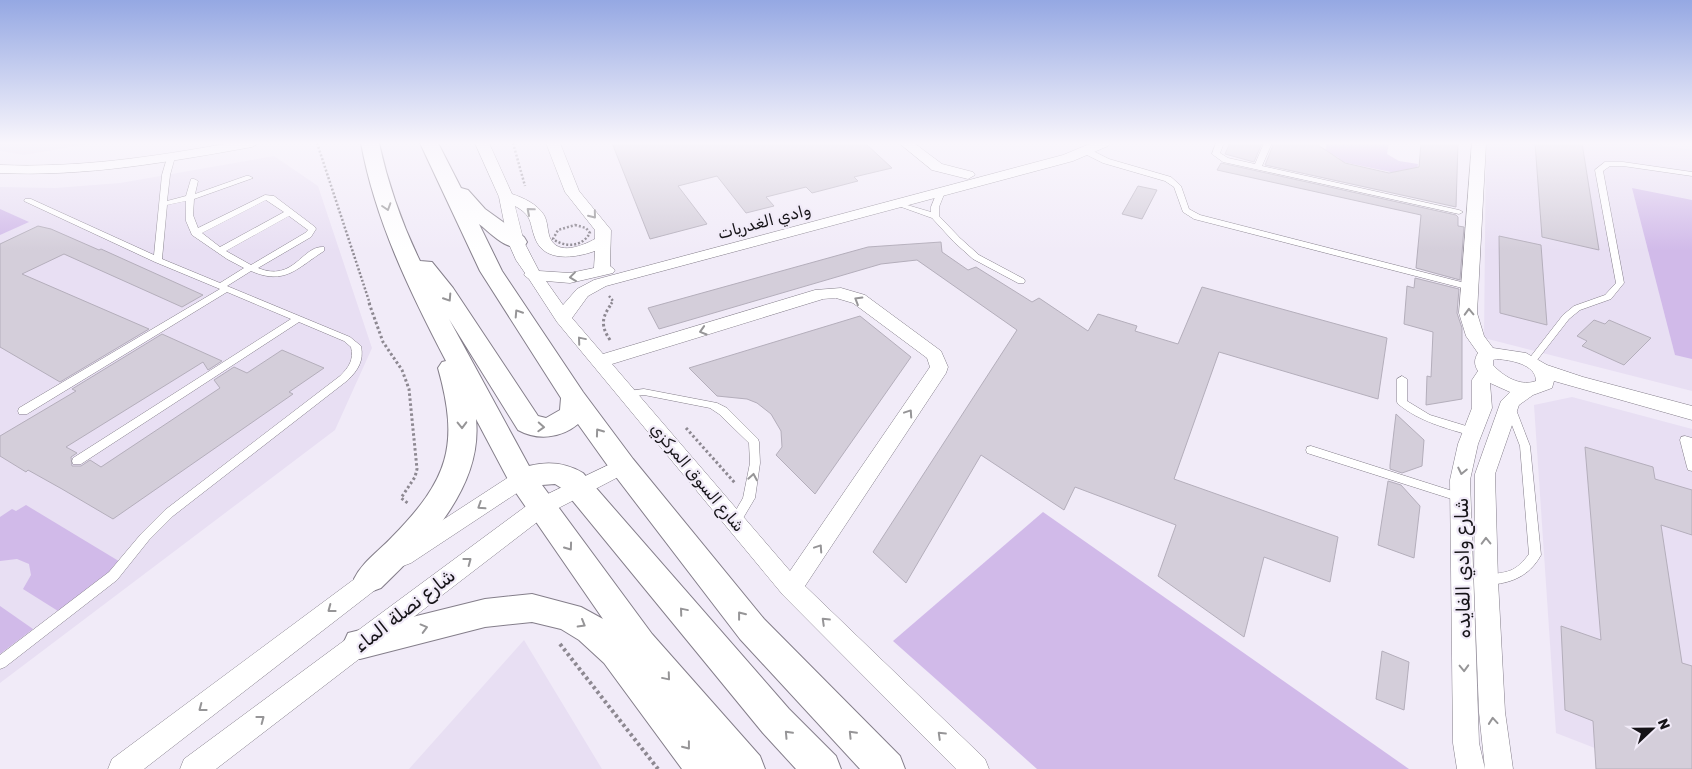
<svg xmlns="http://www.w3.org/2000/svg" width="1692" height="769" font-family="Rubik,Cairo,sans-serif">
<rect width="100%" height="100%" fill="#f1ebf8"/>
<!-- built -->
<g fill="#e8dff3">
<path d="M0 143H94L24 155 0 151Z"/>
<path d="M1486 143H1647L1692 150V391L1484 338Z"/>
<path d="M274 156 318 186 372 348 335 430 0 683V187L55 188 120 183Z"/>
<path d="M1572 397 1692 429V769H1649L1556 733 1534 405Z"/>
<path d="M524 640 602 769H409Z"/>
</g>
<!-- green -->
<g fill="#d1bae9">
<path d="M1327 143H1389L1387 154 1399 161 1418 164 1417 170H1401L1400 174 1338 161 1339 158 1325 151Z"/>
<path d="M1632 188 1692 200V359L1675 355Z"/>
<path d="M0 209 29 222 0 235Z"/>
<path d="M26 505 122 563 58 611 23 589 31 575 29 564 17 559 0 561V517L12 509 16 511Z"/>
<path d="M1043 512 1409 769H1037L893 641Z"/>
<path d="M0 606 33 629 0 654Z"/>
</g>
<!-- building -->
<g fill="#d4ceda" stroke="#b4aebb">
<path d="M612 143H865L892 168 854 177 858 181 812 193 806 187 766 197 774 206 746 213 717 176 678 186 707 224 650 239Z"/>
<path d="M1230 143H1262L1254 162 1225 154Z"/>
<path d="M1274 143H1315L1345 163 1389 173 1419 167 1421 143H1458L1456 207 1265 165Z"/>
<path d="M1535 143H1582L1599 250 1542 237Z"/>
<path d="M1221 163 1456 215 1458 217V226L1464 227 1460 280 1416 268 1421 215 1217 170Z"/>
<path d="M1138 186 1157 190 1142 219 1122 214Z"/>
<path d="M38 226 51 229 99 250 101 249 203 295 182 307 64 254 22 274 149 329 60 382 0 347V244Z"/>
<path d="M1499 236 1541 245 1547 325 1500 313Z"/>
<path d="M941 242 942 252 968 270 976 267 1032 302 1039 298 1088 331 1098 314 1137 326 1135 331 1178 344 1202 287 1387 338 1378 399 1219 352 1174 479 1338 537 1330 582 1264 557 1244 637 1158 576 1176 525 1075 487 1064 510 981 455 906 583 873 552 1017 330 917 260 881 264 659 329 648 308 868 247Z"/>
<path d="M1415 278 1459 289 1457 313 1462 328V399L1426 405 1427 376 1431 377 1433 332 1404 324 1407 286 1414 288Z"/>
<path d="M860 316 911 357 815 494 776 455 782 447 781 431 771 414 757 403 747 399 717 396 689 368Z"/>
<path d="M1594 320 1605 324 1609 320 1651 338 1624 365 1582 346 1587 341 1577 336Z"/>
<path d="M162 334 222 361 208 370 203 362 66 447 77 453 71 457 72 466H81L90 460 101 467 220 388 214 380 234 367 247 373 282 350 324 368 289 392 293 394 113 519 62 489 28 470 26 472 0 456V436L76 391 72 389Z"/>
<path d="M1396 414 1424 440 1422 466 1402 473 1390 469V465Z"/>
<path d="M1585 447 1653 467 1655 479 1692 490V535L1661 525 1682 663 1692 666V769H1596L1593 721 1565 710 1561 626 1601 640Z"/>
<path d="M1388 481 1401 485 1420 506 1414 558 1378 545Z"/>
<path d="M1382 651 1409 662 1404 710 1376 699Z"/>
</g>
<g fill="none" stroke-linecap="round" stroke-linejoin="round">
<!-- lane casing -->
<g stroke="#847e8a" stroke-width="1">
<g id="lane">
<path d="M1216 143H1224L1220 153 1228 158 1255 164 1264 143H1272L1262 166 1459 210 1463 212 1459 214 1223 162 1212 154Z"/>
<path d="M1083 149H1089L1109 159 1171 177 1181 186 1189 209 1200 215 1473 285 1474 287 1470 290 1194 219 1183 212 1174 187 1165 181 1103 163 1083 153Z"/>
<path d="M168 155 175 157 170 175 167 201 186 196 191 179H194L198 181 195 194 246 176H249L253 178 194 199 193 215 198 228 265 195 274 196 315 227 316 229 311 237 258 268C294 283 302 245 324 247V251C297 268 285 286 251 271L227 286 350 337 361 346C364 361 358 370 348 380L173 516 149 540 117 580 5 667 0 669V655L109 572 141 534 165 510 340 376C349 367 354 360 351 347L344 341 299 322 81 464H73L72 461 73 458 291 319 227 292 27 414H19L18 411 19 408 220 289 155 262 24 201 25 199H31L154 255 162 175ZM266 200 284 212 220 247 202 233ZM186 201V221L192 235 227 259 244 268 220 283 162 259 167 205ZM289 216 308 230 305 233 251 265 226 251Z"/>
<path d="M1605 162H1623L1692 172V176L1623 166H1610L1603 171 1624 283 1611 299 1580 310 1569 319 1534 364H1528L1526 362 1528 360 1563 315 1574 306 1605 295 1616 283 1595 170Z"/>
<path d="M938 190H944L945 192 939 207V216L960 238 979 255 1024 279 1025 281 1024 283H1018L973 259 954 242 932 218 893 204 897 202 931 212V207Z"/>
<path d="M1402 376 1407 379V401L1430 415 1476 429 1477 432 1476 435 1472 436C1446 428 1420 422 1398 404L1397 402V379Z"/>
<path d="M644 389 717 403 727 408 758 439 759 442 760 463 755 498 739 525 735 527 731 525 729 522 743 498 750 463 749 443 719 414 710 408 644 395 628 397 623 394 628 391Z"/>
<path d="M1510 403 1515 407 1530 446 1541 555C1531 573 1517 581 1497 584 1492 585 1487 586 1482 585L1480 581 1482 577C1504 570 1512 577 1529 554L1520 446 1505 407Z"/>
<path d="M1685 436 1692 438V471L1688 470 1687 467 1680 440 1681 437Z"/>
<path d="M1311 446 1465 495 1467 498 1465 501 1461 502 1307 453 1306 450 1307 447Z"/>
</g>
</g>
<!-- street casing -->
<g stroke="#847e8a" stroke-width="1">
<g id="street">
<path d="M230 143H259L252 147C168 162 86 177 0 173V165C78 168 153 157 230 143Z"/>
<path d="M475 143H489L512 194C524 198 537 204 544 215 548 222 547 230 550 238 558 256 582 246 595 239V230L565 192 546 143H560L579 191 611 230 610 266 615 270 613 273 570 283 546 281 563 305 577 289 594 280 1063 155 1092 143H1110L1108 146 1073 161 606 286 588 296 572 318 603 354 815 290 841 288 865 295 941 351 948 367 946 373 805 586 985 759 989 769H956L783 595 557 322 529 279 524 275 525 273 516 260 508 242 499 197ZM515 206C533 216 529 222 535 238 544 263 575 258 595 251L594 268 570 273 539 271 524 242ZM836 298 853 303 927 358 930 367 790 571 612 364 823 299Z"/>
<path d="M899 143H914L942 164 973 172 975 175 968 179 932 170Z"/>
<path d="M1472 143H1486L1477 313 1484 336 1493 348 1526 353 1547 365 1583 377 1692 406V420L1554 381 1552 388 1533 395 1519 405 1495 474 1498 581 1505 712 1513 769H1485L1479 712 1474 581 1475 474 1501 401 1510 392 1490 383 1492 408 1478 444 1470 480 1479 743 1485 769H1457L1453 743 1450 480 1458 444 1472 408V380L1478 371C1474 365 1474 359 1478 353L1466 336 1459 313ZM1497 359C1510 360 1536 364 1536 381 1520 387 1503 376 1493 365V360Z"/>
<path d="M623 458 630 461 633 466 630 471 549 513 216 769H180L184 759 533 501Z"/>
<path d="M522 471 529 473 532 479 529 485 411 563 403 566 395 563 392 557 395 551 515 473Z"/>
<path d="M380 564 388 566 392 573 388 580 144 769H108L112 759 372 566Z"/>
</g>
</g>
<!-- secondary casing -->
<g stroke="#847e8a" stroke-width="2">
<path id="secondary" d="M361 143H379C388 184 402 224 420 261L432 262 453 288 538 416 546 418 560 410 561 398 480 271 420 143H438L461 188 468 190 485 209 524 237 527 242 524 247C506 251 492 234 479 224L502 271 583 392 633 459 764 619 900 756 905 769H860L740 639 613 473 578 424C561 438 538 441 518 430L449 319 529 466C549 461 566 463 583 473L789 709 836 756 841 769H796L763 733 563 489 555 484 542 485 652 634 760 756 765 769H682L604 663 579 640 561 629 532 622 485 627 360 659 348 655 343 644 348 633 485 599 532 594 581 607 603 619 512 487 476 419C483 488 426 544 381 588L370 592 359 588 354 579C362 562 379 551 392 537 448 480 460 446 438 368L442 362 446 361C410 292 375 220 361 143Z"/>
</g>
<!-- path-far2 -->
<g stroke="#8d8891" stroke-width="2.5" stroke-dasharray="2 2" stroke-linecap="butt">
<path d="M317 143 370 304"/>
<path d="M513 143 525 186"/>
<path d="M575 225 586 228 590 233C582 247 566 248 553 239L558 230Z"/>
<path d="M609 296 613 301 611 304"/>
</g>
<!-- path-far1 -->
<g stroke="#8d8891" stroke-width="3" stroke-dasharray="2.5 2.5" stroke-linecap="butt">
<path d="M369 303 383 342 402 370 409 389 417 469 415 477 401 498 409 504"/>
<path d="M610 340C600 325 602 317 612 303"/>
<path d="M686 428 735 483"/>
</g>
<!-- path -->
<path stroke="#8d8891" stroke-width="4" stroke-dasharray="3 3" stroke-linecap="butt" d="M560 644 658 769"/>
<!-- lane -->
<use href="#lane" fill="#fff" fill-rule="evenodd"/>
<!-- street -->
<use href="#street" fill="#fff" fill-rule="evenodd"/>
<!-- secondary -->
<use href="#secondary" fill="#fff" fill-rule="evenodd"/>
</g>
<!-- one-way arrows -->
<defs><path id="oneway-chevron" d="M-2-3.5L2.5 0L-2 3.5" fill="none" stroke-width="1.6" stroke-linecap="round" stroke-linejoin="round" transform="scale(1.25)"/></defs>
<g stroke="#969597">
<use href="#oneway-chevron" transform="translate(387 207) rotate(72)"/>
<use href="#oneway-chevron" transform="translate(530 211) rotate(-139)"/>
<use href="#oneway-chevron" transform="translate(593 215) rotate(51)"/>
<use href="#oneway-chevron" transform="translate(573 277) rotate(173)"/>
<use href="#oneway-chevron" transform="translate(448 298) rotate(57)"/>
<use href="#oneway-chevron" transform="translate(858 300) rotate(-149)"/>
<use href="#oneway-chevron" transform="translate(1469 312) rotate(-92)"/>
<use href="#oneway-chevron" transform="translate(518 313) rotate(-123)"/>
<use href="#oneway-chevron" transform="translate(703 331) rotate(163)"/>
<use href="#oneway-chevron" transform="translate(581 340) rotate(-130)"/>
<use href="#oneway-chevron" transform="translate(909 413) rotate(-56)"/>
<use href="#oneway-chevron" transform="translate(462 425) rotate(89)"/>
<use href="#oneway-chevron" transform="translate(541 427) rotate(3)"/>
<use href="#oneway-chevron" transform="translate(599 432) rotate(-126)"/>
<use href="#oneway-chevron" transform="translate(1462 471) rotate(102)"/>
<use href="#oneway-chevron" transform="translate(753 477) rotate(-80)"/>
<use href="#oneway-chevron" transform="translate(481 506) rotate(147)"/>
<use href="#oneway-chevron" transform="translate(1486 541) rotate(-91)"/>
<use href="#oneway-chevron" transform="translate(569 547) rotate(54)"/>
<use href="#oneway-chevron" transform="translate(819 548) rotate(-56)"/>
<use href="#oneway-chevron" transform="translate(468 561) rotate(-37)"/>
<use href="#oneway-chevron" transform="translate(331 609) rotate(143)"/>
<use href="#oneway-chevron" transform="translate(683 611) rotate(-130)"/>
<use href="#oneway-chevron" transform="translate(741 615) rotate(-128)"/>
<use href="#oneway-chevron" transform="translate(825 621) rotate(-136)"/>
<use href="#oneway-chevron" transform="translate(582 624) rotate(30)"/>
<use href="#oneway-chevron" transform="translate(424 628) rotate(-15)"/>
<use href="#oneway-chevron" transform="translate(1464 668) rotate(88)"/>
<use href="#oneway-chevron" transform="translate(667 677) rotate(50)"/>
<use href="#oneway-chevron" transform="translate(202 708) rotate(143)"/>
<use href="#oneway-chevron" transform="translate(261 719) rotate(-37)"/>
<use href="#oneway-chevron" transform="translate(1493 721) rotate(-95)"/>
<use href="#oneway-chevron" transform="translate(788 734) rotate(-133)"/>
<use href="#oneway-chevron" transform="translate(852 734) rotate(-134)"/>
<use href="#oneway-chevron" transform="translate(941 735) rotate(-136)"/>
<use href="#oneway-chevron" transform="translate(687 746) rotate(52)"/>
</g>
<!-- sky -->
<linearGradient id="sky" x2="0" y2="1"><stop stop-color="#95a8e3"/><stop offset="0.57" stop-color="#f9f6fc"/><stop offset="1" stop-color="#f9f6fc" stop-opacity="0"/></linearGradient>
<rect width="1692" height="251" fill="url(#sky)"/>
<g text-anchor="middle" stroke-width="4.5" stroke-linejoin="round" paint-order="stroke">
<!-- street labels -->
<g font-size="16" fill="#161418" stroke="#f1ebf8">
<text transform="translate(764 221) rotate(-15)" y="6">وادي الغدريات</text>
<text transform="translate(698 477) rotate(50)" y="6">شارع السوق المركزي</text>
</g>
<!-- near-street labels -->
<g font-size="19" fill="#161418" stroke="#f1ebf8">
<text transform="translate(1462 568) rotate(-91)" y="7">شارع وادي الفايده</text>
<text transform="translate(404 610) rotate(-38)" y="7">شارع نصلة الماء</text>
</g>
</g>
<!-- north arrow -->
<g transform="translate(1652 729) rotate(68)" stroke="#f1ebf8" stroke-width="4" paint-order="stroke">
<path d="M0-4L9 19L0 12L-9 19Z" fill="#161418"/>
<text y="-8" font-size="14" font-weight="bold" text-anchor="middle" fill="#161418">N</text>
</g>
</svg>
